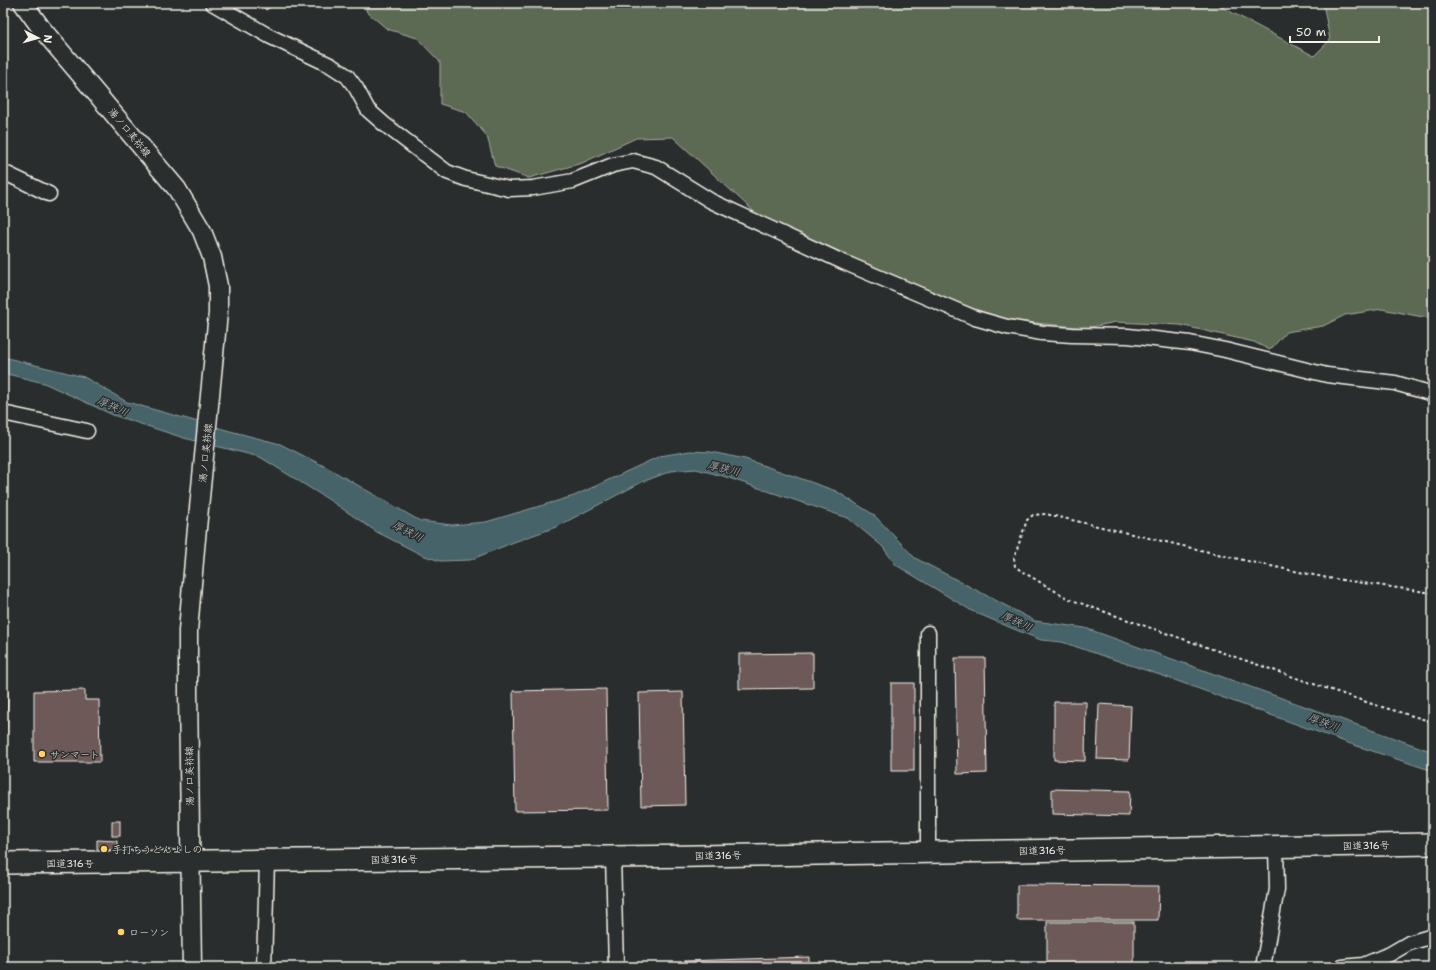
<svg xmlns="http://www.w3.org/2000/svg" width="1436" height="970" font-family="'Shantell Sans','Klee One',sans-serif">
<rect width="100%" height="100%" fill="#2a2d2e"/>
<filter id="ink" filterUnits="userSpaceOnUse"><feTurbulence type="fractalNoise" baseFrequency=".025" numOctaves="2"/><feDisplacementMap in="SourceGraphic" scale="8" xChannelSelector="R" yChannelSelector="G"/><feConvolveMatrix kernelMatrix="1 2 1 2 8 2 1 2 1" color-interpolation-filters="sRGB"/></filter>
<g filter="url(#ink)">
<!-- green -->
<path fill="#5b6952" stroke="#a8ad9d" d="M368 3H1214L1314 56 1330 40 1323 3H1433V319L1382 309 1345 315 1323 326 1286 332 1270 350 1254 342 1180 325 1116 322 1086 328 1007 320 926 292 774 230 673 137 636 138 582 163 529 178 495 166 487 136 466 112 440 104V62L417 38 387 29 366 11Z"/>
<!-- water -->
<path fill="#456468" stroke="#8b9c9b" d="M3 357 84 377 127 402 230 431 280 444 326 467 420 521 452 525 486 522 574 496 660 456 690 451 711 452 745 459 836 491 874 515 915 558 1035 621 1085 628 1433 752V771L1348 743 1169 678 1062 642 1041 640 1009 627 972 611 896 565 882 546 848 518 723 476 696 469 671 471 642 482 556 527 514 542 470 560 440 561 422 555 377 532 331 501 260 457 184 438 113 415 44 383 3 373Z"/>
<!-- building -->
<g fill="#6d5a58" stroke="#f4f1e8">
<path d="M262 3H276L266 10Z"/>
<path d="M813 653V688L739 689V654Z"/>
<path d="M955 658H985L987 773 957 774Z"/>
<rect x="891" y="683" width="23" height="88"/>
<path d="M606 689 608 810 515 811 513 691Z"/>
<path d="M85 690V700H99L100 762H34V691Z"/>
<path d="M3 692H8L6 761H3Z"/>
<path d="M683 692 685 805 641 806 639 693Z"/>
<path d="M1054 702H1086L1085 761 1054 760Z"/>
<path d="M1099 704 1131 706 1129 760 1097 759Z"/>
<path d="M1052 789 1130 791 1129 816 1052 814Z"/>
<rect x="112" y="821" width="8" height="15"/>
<path d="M97 840 117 841V850H97Z"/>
<path d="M1017 885 1159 886 1158 920H1017Z"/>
<rect x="1047" y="922" width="87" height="45"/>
<path d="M809 957V967H684V961Z"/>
</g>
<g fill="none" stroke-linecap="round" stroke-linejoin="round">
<!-- minor casing -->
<g stroke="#f4f1e8" stroke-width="17">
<g id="minor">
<path d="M212 3 269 36 330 65 347 76 356 88 368 110 384 124 447 172 466 179 509 189 533 188 573 181 613 165 633 161 656 167 711 201 843 262 975 318 1007 327 1042 333 1072 335 1128 336 1190 343 1225 350 1327 375 1395 383 1433 394"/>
<path d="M3 172 49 194"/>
<path d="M3 413 87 431"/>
<path d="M928 852V633"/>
<path d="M613 857 616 967"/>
<path d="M264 967 267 861"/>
<path d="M1263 967 1277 889 1276 846"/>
<path d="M1342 967 1363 965 1390 954 1409 943 1433 936"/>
</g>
</g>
<!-- major casing -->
<g stroke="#f4f1e8" stroke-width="21">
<path id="major" d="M23 3 41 28 177 189 202 231 212 257 218 286V313L195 549 188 631V692L192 967"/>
</g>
<!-- highway casing -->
<g stroke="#f4f1e8" stroke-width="24">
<path id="highway" d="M3 863C480 861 956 852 1433 844"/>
</g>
<!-- path -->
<path stroke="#f4f1e8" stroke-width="2" stroke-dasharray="3 3" stroke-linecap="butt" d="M1433 593 1328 578 1256 563 1046 514 1033 515 1027 520 1014 558 1015 566 1021 571 1069 599 1122 618 1372 704 1433 722"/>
<!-- minor -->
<use href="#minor" stroke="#2a2d2e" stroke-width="14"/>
<!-- major -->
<use href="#major" stroke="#2a2d2e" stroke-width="18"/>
<!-- highway -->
<use href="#highway" stroke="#2a2d2e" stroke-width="21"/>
</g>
</g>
<!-- markers -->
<g fill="#ffd166" stroke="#2a2d2e" stroke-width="1.5">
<circle cx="42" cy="754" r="4"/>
<circle cx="104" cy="849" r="4"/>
<circle cx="121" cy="932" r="4"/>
</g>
<g text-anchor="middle" stroke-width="3" stroke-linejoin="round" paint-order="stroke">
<!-- street labels -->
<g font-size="10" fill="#f4f1e8" stroke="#2a2d2e">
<text transform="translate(130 132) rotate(50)" y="4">湯ノ口美祢線</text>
<text transform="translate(205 453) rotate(-84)" y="4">湯ノ口美祢線</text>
<text transform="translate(189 776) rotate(-91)" y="4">湯ノ口美祢線</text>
<text transform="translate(1366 845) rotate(-1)" y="4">国道316号</text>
<text transform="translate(1042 850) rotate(-1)" y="4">国道316号</text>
<text transform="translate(718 855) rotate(-1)" y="4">国道316号</text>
<text transform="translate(394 859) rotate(-1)" y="4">国道316号</text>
<text x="70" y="867">国道316号</text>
</g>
<!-- poi labels -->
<g font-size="10" fill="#f4f1e8" stroke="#2a2d2e" text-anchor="start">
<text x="50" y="758">サンマート</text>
<text x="112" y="853">手打ちうどんよしの</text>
<text x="129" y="936">ローソン</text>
</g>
<!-- water labels -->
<g font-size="11" font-style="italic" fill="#aeb9b5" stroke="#2a2d2e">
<text transform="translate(113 406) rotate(24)" y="4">厚狭川</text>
<text transform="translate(724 468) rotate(14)" y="4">厚狭川</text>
<text transform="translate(408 531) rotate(27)" y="4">厚狭川</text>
<text transform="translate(1017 621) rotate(25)" y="4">厚狭川</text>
<text transform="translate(1324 722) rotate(20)" y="4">厚狭川</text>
</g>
</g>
<!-- margin -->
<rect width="1436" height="970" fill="none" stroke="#2a2d2e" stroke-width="16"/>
<rect x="8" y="8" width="1420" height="954" fill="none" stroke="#f4f1e8" stroke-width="1.5" filter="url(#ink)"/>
<!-- north arrow -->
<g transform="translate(38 38) rotate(96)" stroke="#2a2d2e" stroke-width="3" paint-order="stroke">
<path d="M0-3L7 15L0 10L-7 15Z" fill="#f4f1e8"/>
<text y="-6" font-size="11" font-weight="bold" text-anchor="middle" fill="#f4f1e8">N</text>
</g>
<!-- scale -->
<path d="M1290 36v6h89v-6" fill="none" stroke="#f4f1e8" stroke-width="2"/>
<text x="1296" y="36" font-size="12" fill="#f4f1e8" stroke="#2a2d2e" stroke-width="3" paint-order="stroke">50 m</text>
</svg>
